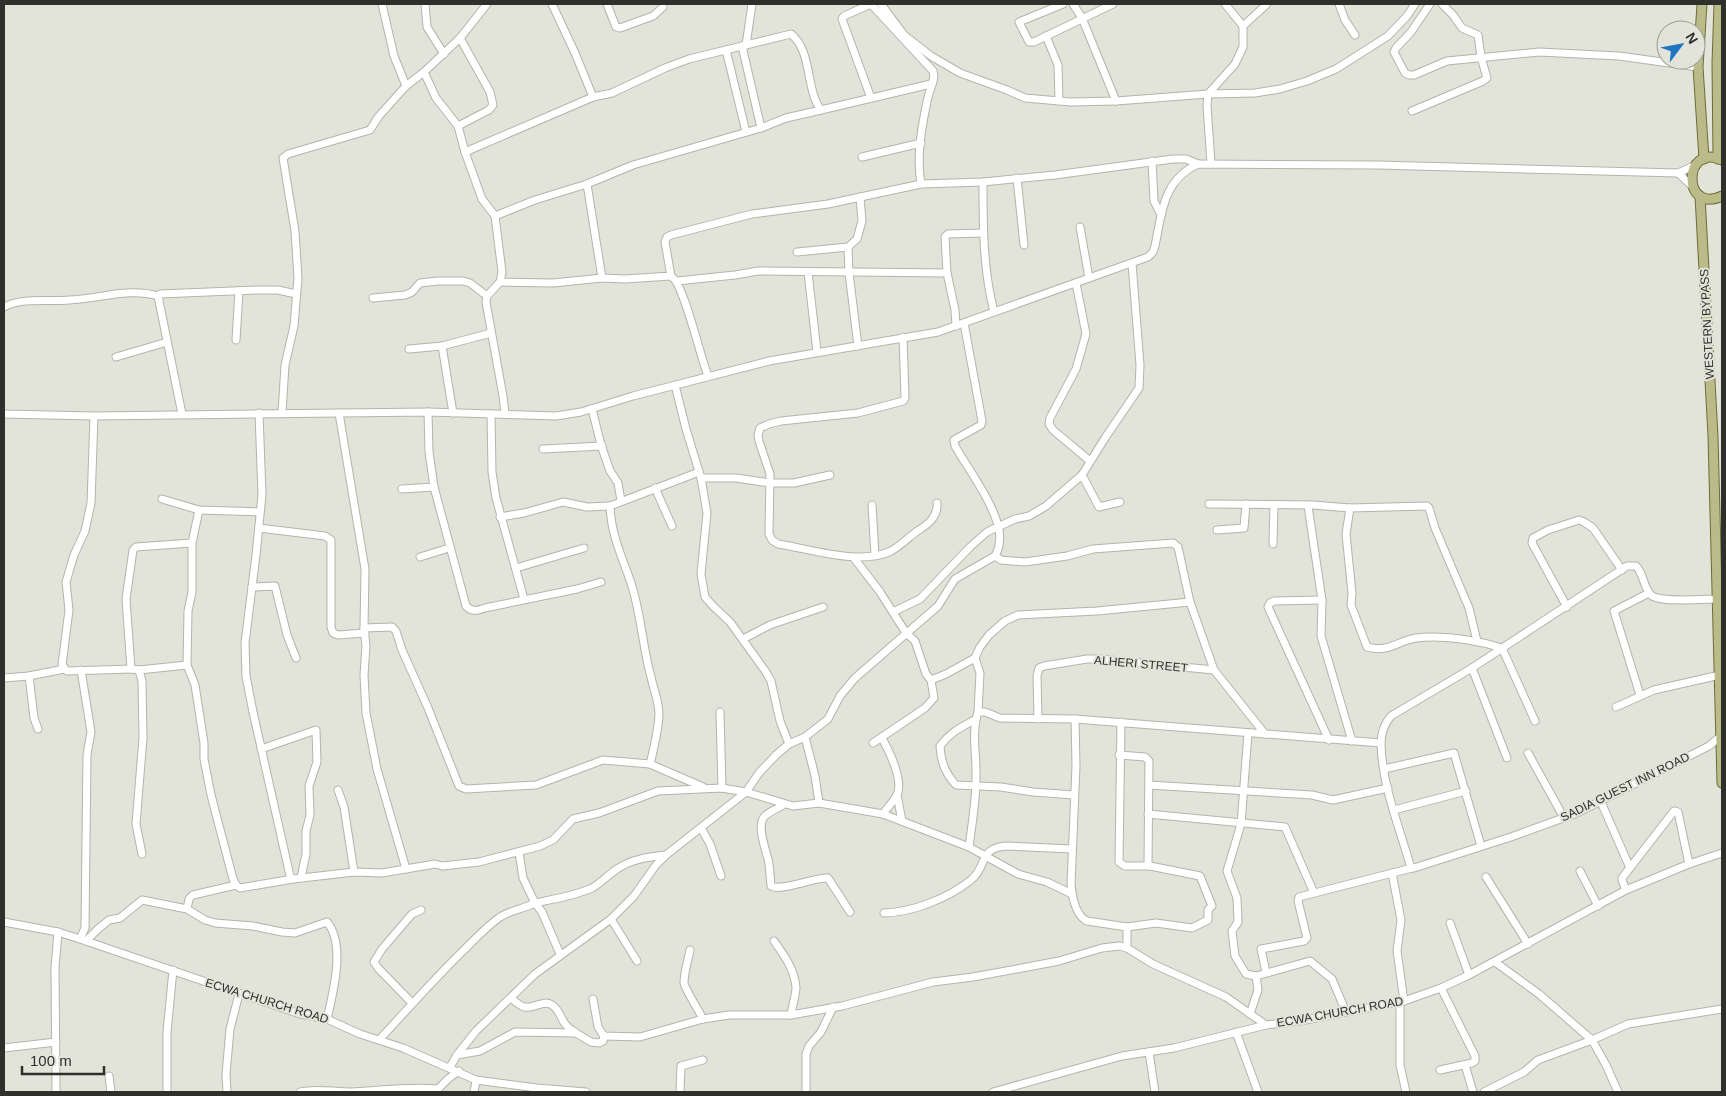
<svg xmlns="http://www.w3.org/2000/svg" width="1726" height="1096" font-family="Helvetica,sans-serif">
<rect width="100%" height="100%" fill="#e3e4d9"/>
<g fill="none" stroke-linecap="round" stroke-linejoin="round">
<!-- minor casing -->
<g stroke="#b4b4aa" stroke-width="9">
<g id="minor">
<path d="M382 4 394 56 406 86"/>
<path d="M425 4 427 27 444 54"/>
<path d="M552 4 575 53 593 97 612 93 665 68 689 59 791 34C813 52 805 89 821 110L931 84"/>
<path d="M607 4 616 27 620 28 653 16 663 7"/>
<path d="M881 4 904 35 931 56 960 73 1007 90 1025 98 1071 102 1116 101 1208 94 1255 93 1280 89 1307 81 1336 69 1388 36 1407 16 1415 4"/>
<path d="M1063 4 1019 22 1029 42H1034L1113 4"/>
<path d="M1073 4 1082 18 1116 101"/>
<path d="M1339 4 1345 20 1355 35"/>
<path d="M1430 4 1411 32 1396 48 1394 52 1405 73 1409 75H1414L1447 61 1539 52 1619 56 1698 67"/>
<path d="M1243 26 1267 4"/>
<path d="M1046 36 1058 65 1059 101"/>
<path d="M746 45 752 4"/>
<path d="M742 46 761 128"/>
<path d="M726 50 746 132"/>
<path d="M424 72 436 98 458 126 465 152 482 199 495 216 535 200 587 184 633 165 761 128 786 118 821 110"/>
<path d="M871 98 842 19 844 16 871 4 933 71C936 79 930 88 928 97 922 125 916 155 921 184"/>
<path d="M1412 111 1483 81 1487 78 1481 57 1478 35 1462 28 1453 15 1442 4"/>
<path d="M458 126 489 110 493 105 490 92 460 38"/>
<path d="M465 152 593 97"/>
<path d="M862 157 921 143"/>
<path d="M1152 161 1154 201 1161 215"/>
<path d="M1211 163 1207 106 1208 94 1235 64 1243 47V26L1225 4"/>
<path d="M1678 173 1693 187"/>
<path d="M1017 178 1024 245"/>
<path d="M983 182C983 226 983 269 994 312"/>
<path d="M587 184 602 278"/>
<path d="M495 216 502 272 500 282 487 296 486 302 503 396 505 414"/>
<path d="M1080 227 1089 278"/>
<path d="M797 252 848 247"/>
<path d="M808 272 817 352"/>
<path d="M673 278C684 286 701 359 708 376"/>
<path d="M677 281 735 275 758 271 947 273"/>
<path d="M500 282 553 283 602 278 625 279 671 276 665 242 667 237 671 235 752 214 828 204 921 184 983 182 1055 175 1173 159H1186L1198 164"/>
<path d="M1076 283 1086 334 1076 369 1050 418 1049 424 1053 430 1090 461"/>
<path d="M373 298 405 295 412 292 420 283 438 281H463L470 283 487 296"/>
<path d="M4 307C23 297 48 302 69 300 99 299 129 287 158 296"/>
<path d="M956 326 955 310 947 273 945 237 948 234 983 233"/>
<path d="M903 337 905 398 903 401 858 413 781 421 769 424 760 428 758 435 759 441 770 474 769 534 772 540 778 544C811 549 861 566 891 551 900 546 908 538 916 532 927 525 938 518 937 503"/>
<path d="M236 340 239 291"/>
<path d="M442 346 453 413"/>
<path d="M858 346 849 273 848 247 857 239 862 221 860 197"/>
<path d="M409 349 442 346 491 333"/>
<path d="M116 357 167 342"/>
<path d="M675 385 686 429 701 478 707 513 701 574 705 597 713 606 730 622 766 672 771 681 780 721 789 744"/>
<path d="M592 409 601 445 610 471 618 483 621 501"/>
<path d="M428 412 429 452 434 487 466 606C472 612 476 611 485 608L577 589 601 582"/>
<path d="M259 413 262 495 256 555 245 643 246 676 253 712 290 876 293 879 354 872 382 873 435 864 442 866 479 862 540 846 553 840 573 819 599 813 658 791 722 788 746 792 793 806 819 803 883 814 969 847 1018 874 1047 882 1072 894"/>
<path d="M282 413 285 365 294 326 298 278 295 231 283 158 288 154 370 130 379 116 406 86 424 72 460 38 487 4"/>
<path d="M339 413 365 569 364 628 366 646 364 675 366 713 377 769 406 869"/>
<path d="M4 414 94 416 428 412 556 416 581 412 633 396 769 361 938 332 1148 257 1153 252 1155 246C1162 212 1163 180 1198 164L1378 165 1678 173 1696 165"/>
<path d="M182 414 158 296 160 294 257 290H278L296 294"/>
<path d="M491 414 492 472 496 498 524 599"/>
<path d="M94 416 91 503 85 531 74 555 66 582 69 610 62 665 67 671 131 669"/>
<path d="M543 449 602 446"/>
<path d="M1082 475 1099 507 1120 502"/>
<path d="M701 478H736L770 483H794L830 475"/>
<path d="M655 488 672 526"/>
<path d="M402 489 434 487"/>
<path d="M162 499 199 510 260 512"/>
<path d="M1209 504 1313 505 1350 508 1427 506 1429 508 1435 528 1469 608 1477 641"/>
<path d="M872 505 875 555"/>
<path d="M1308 506 1322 600 1321 636 1352 741"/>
<path d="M1350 508 1346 534 1352 593 1351 605 1367 647C1389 653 1397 641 1416 638 1445 635 1475 640 1502 648L1535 721"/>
<path d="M199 510 192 543V592L188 611 187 665 195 685 204 743V759L211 795 233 879 236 885 240 888 293 879"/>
<path d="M500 517 524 513 563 502 587 507 610 506"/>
<path d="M259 528 325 536 331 540V627L333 633 338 635 365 633"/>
<path d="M1217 530 1244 528 1246 504"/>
<path d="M1273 544 1274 505"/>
<path d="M995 556 1001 560 1025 562 1067 556 1093 549 1173 543 1178 547 1190 602 1214 670 1265 734"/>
<path d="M420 557 449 548"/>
<path d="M854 558 880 592 906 633 915 641 926 674 931 680 934 698 925 708 873 743"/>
<path d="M516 568 584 548"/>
<path d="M252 587 275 586 287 635 296 658"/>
<path d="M1322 600 1274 601 1270 603 1268 607 1329 740"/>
<path d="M1567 607 1532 543 1533 538 1548 530 1579 520 1584 522 1593 528 1622 570"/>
<path d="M893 612 920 599 970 547 987 532 1015 519 1029 516 1046 506 1082 475 1105 438 1139 388 1140 365 1132 263"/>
<path d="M364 628 392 627 396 631 402 650 428 708 459 786 466 789 536 785 603 760 650 764 703 787"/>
<path d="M743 639 770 625 823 607"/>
<path d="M975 658 980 673 978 712"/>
<path d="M187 665 139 670 131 669 126 599 133 550 136 547 192 543"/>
<path d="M1472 668 1507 758"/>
<path d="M139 670 142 681 143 738 136 824 142 854"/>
<path d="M29 676 34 718 38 729"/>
<path d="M4 678 29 676 64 669"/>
<path d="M931 680 946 674 975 658 980 647 989 635 1005 621 1018 615 1097 611 1190 602"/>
<path d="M1640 695 1614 611 1649 593"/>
<path d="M1616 707 1654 690 1720 675"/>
<path d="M720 712 722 788"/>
<path d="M976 719C962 727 950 732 940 746 941 762 945 773 956 785L1001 787 1033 792 1074 795"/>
<path d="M1038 719 1037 676 1039 668 1044 666 1087 659H1100L1214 670"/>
<path d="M1075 719 1076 766 1071 884C1072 895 1075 915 1087 921L1127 927 1156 923 1192 928 1208 920V910L1212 906 1200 876 1150 866H1125L1119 862 1121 722"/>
<path d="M1248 733 1241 824 1227 871 1237 898 1238 922 1232 931 1235 956 1246 974 1256 976 1310 961 1332 979 1346 1012"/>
<path d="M805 737 815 776 819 803"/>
<path d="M882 738C889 751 904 780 897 795 894 801 887 808 883 814"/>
<path d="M261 749 316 730 317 762 309 786 310 815 306 831V854L301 878"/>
<path d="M1528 753 1564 818"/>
<path d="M1119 755 1145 757 1149 761 1148 864 1150 866"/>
<path d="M650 764C654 748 658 732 659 715 659 701 654 691 651 677 642 645 641 611 630 580 621 555 611 533 610 506L699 472"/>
<path d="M1384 769 1454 753 1481 846"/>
<path d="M1149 785 1312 795 1333 800 1388 788"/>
<path d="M338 790 344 807 354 872"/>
<path d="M897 795 902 821"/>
<path d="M1601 802 1630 868"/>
<path d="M784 804C778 809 769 811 764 817 757 826 765 848 768 859 770 867 770 877 771 886 781 892 814 877 828 878L850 912"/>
<path d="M1394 810 1466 791"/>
<path d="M1148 814 1285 827 1314 893"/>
<path d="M701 828 710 844 721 876"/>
<path d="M969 847C972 824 976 801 976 778 977 756 971 733 978 712H985L1000 718 1075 719 1381 743"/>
<path d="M1412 868 1410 865C1399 826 1382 785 1381 744 1381 734 1384 724 1391 716L1472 668 1627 566H1636C1644 574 1643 587 1651 595 1659 603 1705 599 1718 599"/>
<path d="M1580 871 1598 906"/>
<path d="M1392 873 1401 920 1397 951 1404 1001"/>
<path d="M1486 877 1528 944"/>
<path d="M1626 890 1622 880V878L1674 811 1678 812 1689 864"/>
<path d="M187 909 189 899 193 895 236 885"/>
<path d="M884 913C914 912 948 898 971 880 988 866 978 849 1005 846L1072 849"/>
<path d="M611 919 637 961"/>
<path d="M4 922 58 932 80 939 300 1014 327 1019 360 1034 403 1048 476 1080 537 1088 586 1092"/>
<path d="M1450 923 1469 975"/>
<path d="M1127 927V948"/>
<path d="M80 939 85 928 87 755 91 732 81 670"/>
<path d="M86 941 98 929 109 920 120 918 142 900 187 909 205 920 215 923 253 926 282 932 295 933 327 922C346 944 333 993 327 1019"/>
<path d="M774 941C784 955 795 970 796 988 796 994 792 1007 791 1015"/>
<path d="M690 950C688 961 684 972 684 983 685 989 699 1011 703 1019"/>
<path d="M560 954 542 912 535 903C554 899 574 896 592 888 601 883 608 875 617 869 631 859 649 857 666 855"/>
<path d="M1495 962 1539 994 1592 1040 1606 1065 1618 1092"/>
<path d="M1266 972 1261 949 1304 941 1307 938 1298 901 1299 897 1412 868H1414L1511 837 1577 813 1709 746 1721 736"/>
<path d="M511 998C515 1001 519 1006 525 1007 534 1009 544 999 552 1005 563 1012 559 1024 575 1032"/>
<path d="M593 999 598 1027 604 1036 640 1037 703 1019 729 1015H791L842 1006 933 982 973 977 1022 968 1059 961 1102 948 1119 946 1127 948 1153 964 1226 997 1266 1025"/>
<path d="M1400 1002V1065L1406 1092"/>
<path d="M412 1003 378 968 374 962 382 949 412 914 421 910"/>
<path d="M1250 1014 1258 990 1256 976"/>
<path d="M1236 1032 1258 1092"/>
<path d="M379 1040C407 1010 434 979 463 951 475 939 486 927 500 917 511 910 523 909 535 903L523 878 519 852"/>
<path d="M4 1048 56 1042"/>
<path d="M1149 1052 1155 1092"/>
<path d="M457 1055 480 1051 515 1032 576 1033 591 1042 599 1043 603 1041 604 1036"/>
<path d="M1465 1065 1473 1092"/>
<path d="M450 1067 457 1055 476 1031 535 974 611 919 634 896 656 865 666 855 746 792 759 773 776 755 789 744 805 737 828 719 840 696 855 678 938 606 955 579 995 556C1000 548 1001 535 998 525 990 498 969 470 955 446L954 440 981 425 982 421 964 323"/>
<path d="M1440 1070 1472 1063 1475 1061V1056L1441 988"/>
<path d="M109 1076 111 1092"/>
<path d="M56 1092 55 968 58 932"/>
<path d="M167 1092V1032L173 970"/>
<path d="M227 1092 226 1074 230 1029 239 994"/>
<path d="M300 1092C316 1088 334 1092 351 1092 380 1091 408 1086 437 1089"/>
<path d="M435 1092 449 1078 459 1071"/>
<path d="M474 1092 476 1080"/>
<path d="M680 1092 681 1066 703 1060"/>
<path d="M806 1092V1054L809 1046 821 1032 833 1007"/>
<path d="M993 1092 1122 1056 1174 1048 1266 1025 1300 1021 1404 1001 1441 988 1469 975 1626 890 1689 864 1722 853"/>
<path d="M1484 1092 1524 1072 1538 1060 1592 1040 1628 1024 1722 1009"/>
</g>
</g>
<!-- major casing -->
<g stroke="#6d6c36" stroke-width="11">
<g id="major">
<path d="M1702 4 1698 67 1704 159"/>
<path d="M1718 159 1717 63 1719 4"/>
<path d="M1722 160C1682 142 1682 215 1722 196"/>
<path d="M1700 196 1713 436 1722 783"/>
</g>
</g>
<!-- minor -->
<use href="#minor" stroke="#fff" stroke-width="7"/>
<!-- major -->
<use href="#major" stroke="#bbbb8a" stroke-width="9"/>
</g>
<g text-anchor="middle" stroke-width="4" stroke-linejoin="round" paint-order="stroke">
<!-- street labels -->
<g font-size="12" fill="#2f2f2b" stroke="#e3e4d9">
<text transform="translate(1707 324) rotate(-93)" y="4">WESTERN BYPASS</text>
<text transform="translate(1141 664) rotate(5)" y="4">ALHERI STREET</text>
<text transform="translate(1625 787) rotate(-26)" y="4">SADIA GUEST INN ROAD</text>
<text transform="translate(267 1001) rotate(17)" y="4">ECWA CHURCH ROAD</text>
<text transform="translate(1340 1012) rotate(-10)" y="4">ECWA CHURCH ROAD</text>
</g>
</g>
<!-- border -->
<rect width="1726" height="1096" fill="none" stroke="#2f2f2b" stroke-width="10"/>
<!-- north arrow -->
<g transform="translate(1681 45) rotate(58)"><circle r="24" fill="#e3e4d9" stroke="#9b9c93"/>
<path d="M0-4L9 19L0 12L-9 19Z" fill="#1e76c3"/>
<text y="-8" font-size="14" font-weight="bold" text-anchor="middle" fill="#2f2f2b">N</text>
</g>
<!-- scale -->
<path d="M22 1066v8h82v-8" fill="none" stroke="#2f2f2b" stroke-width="2.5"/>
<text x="30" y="1066" font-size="15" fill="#2f2f2b" stroke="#e3e4d9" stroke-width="4" paint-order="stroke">100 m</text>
</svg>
